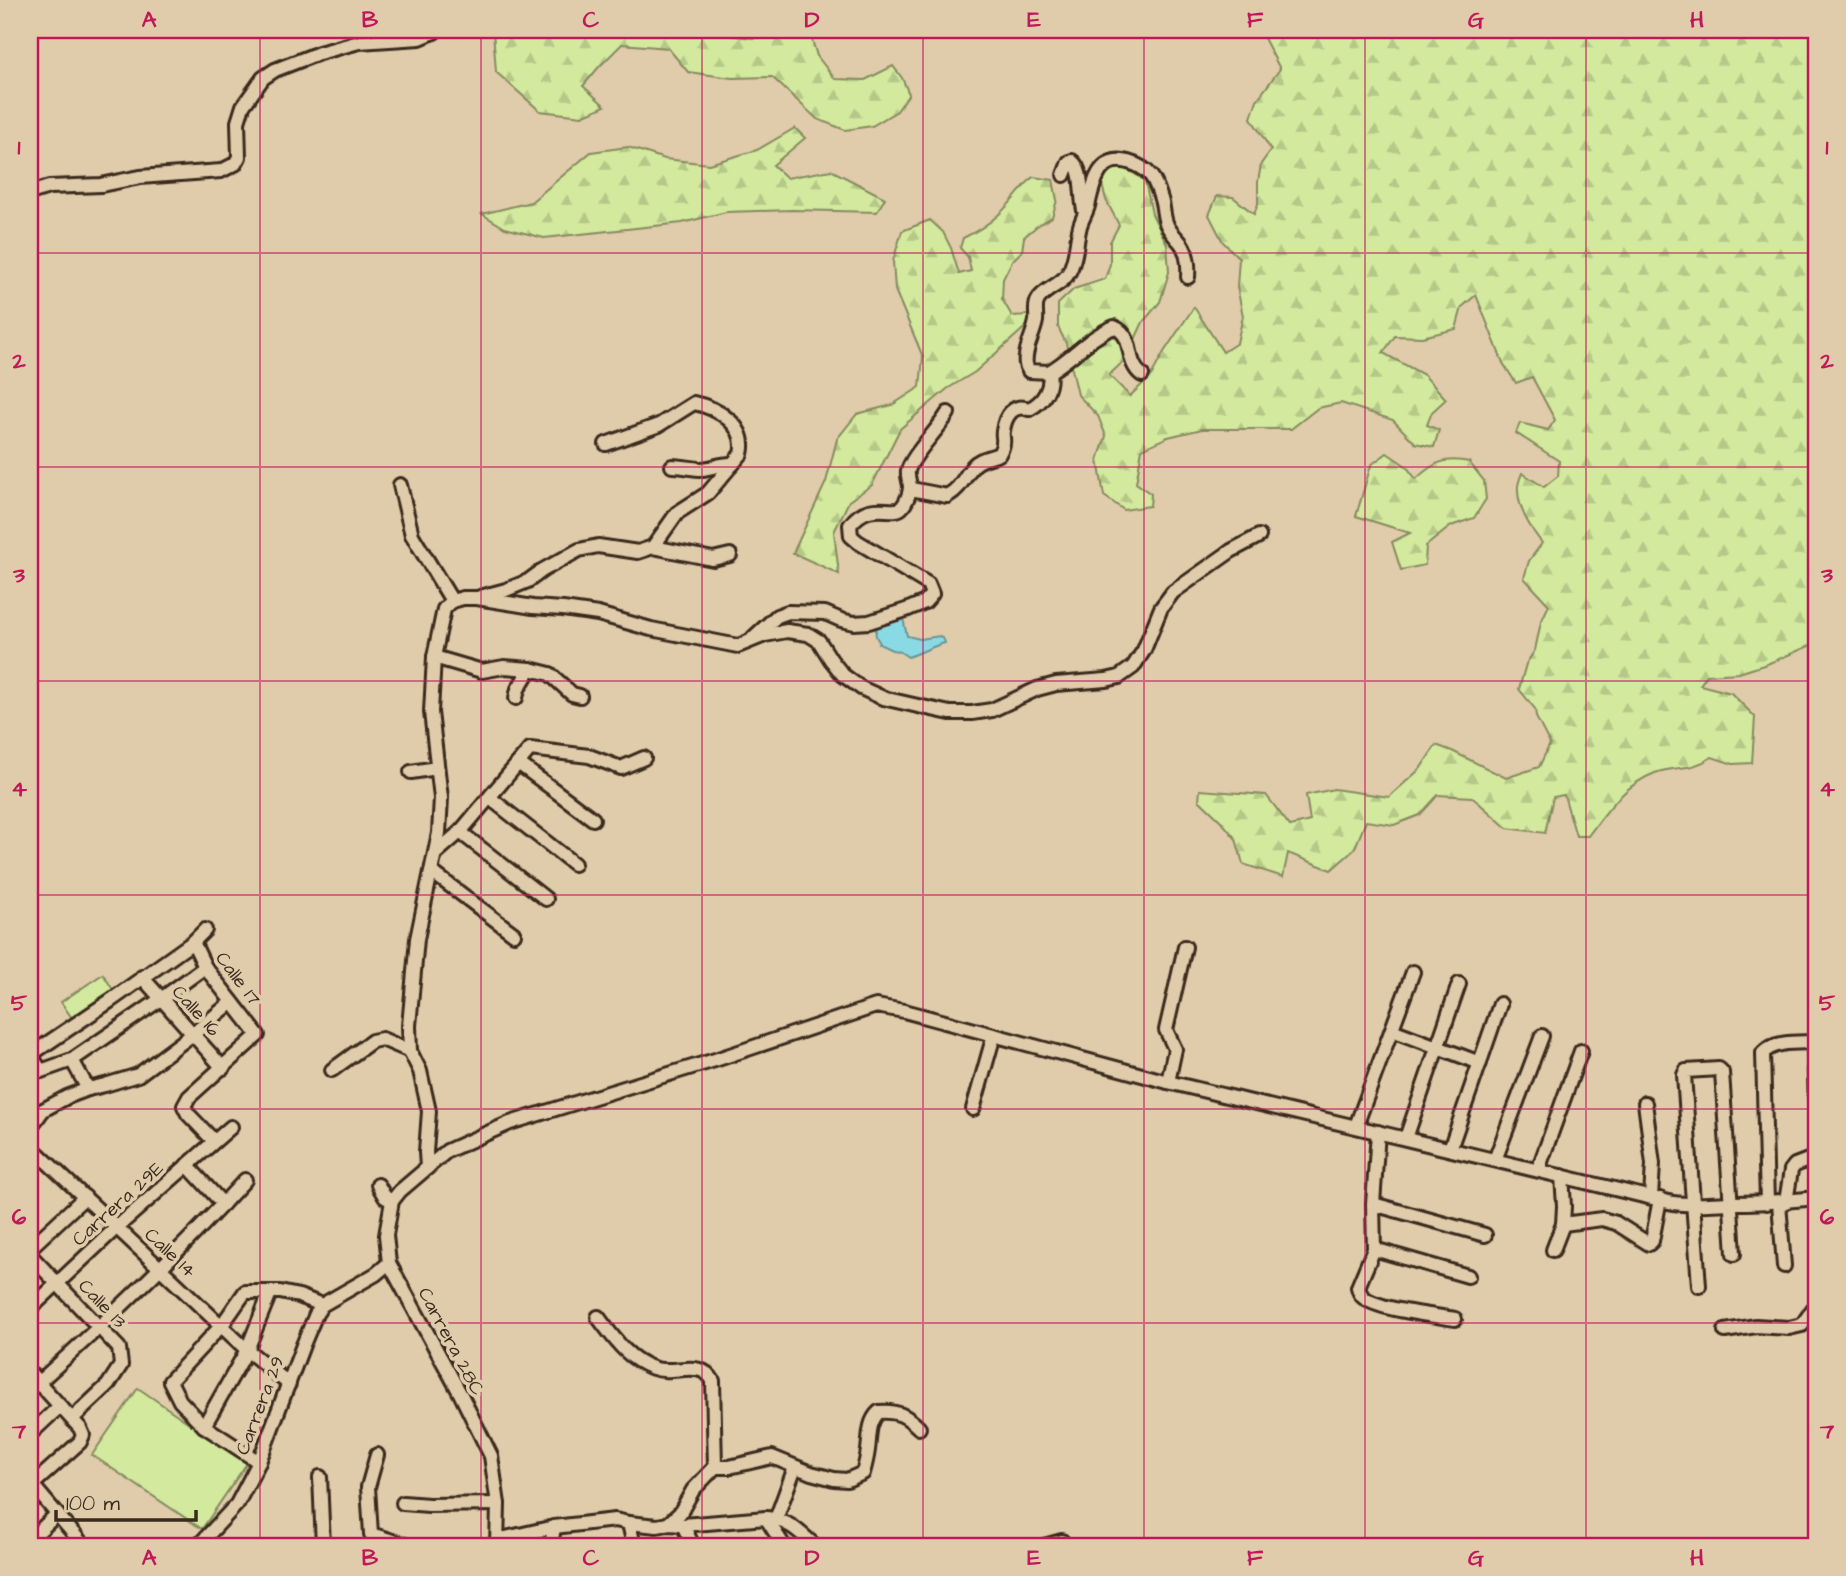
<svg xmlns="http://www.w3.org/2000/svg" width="1846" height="1576" font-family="'Architects Daughter',sans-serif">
<defs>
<pattern id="forest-firs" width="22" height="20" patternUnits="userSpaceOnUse" patternTransform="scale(1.75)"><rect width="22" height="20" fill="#d2e99e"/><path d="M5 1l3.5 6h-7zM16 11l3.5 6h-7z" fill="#b5c888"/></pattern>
</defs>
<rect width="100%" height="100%" fill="#e0ccab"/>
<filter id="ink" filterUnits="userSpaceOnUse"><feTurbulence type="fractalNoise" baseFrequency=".0143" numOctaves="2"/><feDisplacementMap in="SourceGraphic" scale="14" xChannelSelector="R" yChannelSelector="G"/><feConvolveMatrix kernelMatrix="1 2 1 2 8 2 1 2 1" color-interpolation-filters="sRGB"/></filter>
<g filter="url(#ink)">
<!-- grass -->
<g fill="#d2e99e" stroke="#868a5e" stroke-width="2">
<path d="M103 974 115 993 74 1021 61 1002Z"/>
<path d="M138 1388 247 1463 202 1529 92 1455Z"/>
</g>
<!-- forest -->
<g fill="url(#forest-firs)" stroke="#868a5e" stroke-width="2">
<path d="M493 30H706L709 33 754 38 810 33 817 56 835 79 865 80 893 66 902 78 909 94 897 111 872 126 845 130 817 119 772 77 732 78 688 72 668 48 622 44 598 68 583 86 605 106 582 116 540 111 496 72Z"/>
<path d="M1251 30H1816V643L1767 664 1739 673 1707 675 1700 685 1731 693 1755 717 1752 763 1733 764 1712 757C1690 772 1676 765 1655 773 1624 785 1607 811 1588 836H1576L1564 795 1553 797 1545 833 1507 828 1472 797 1438 795 1420 815 1394 825 1366 821 1354 850 1331 870 1288 853 1283 877 1243 864 1236 839 1221 821 1199 800 1200 790 1266 795 1290 826 1310 821 1306 795 1334 789 1389 797 1420 769 1436 745 1452 751 1506 778 1539 767 1550 744 1536 717 1535 709 1519 689 1526 664 1535 650 1541 622 1549 605 1524 578 1529 561 1542 543C1531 529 1518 509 1518 490 1517 485 1520 478 1522 473L1544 487 1558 476 1559 461 1516 433 1520 423 1548 430 1555 420 1532 377 1516 383 1503 363 1476 295 1462 307 1456 329 1422 337 1395 336 1383 353 1424 375 1446 399 1432 412 1427 425 1439 430 1434 447 1415 443 1393 420 1341 403 1318 408 1291 429H1202L1168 437 1142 449 1136 483 1151 494 1150 506 1124 510 1104 496 1098 460 1106 436 1098 416 1078 395 1066 343 1058 327V304L1074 289 1105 279 1110 264V242L1119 225 1106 200 1100 177 1118 163 1145 181 1152 214 1167 244 1169 272 1160 302 1143 322 1126 359 1109 375 1130 396 1151 376 1164 352 1194 307 1223 352 1237 343 1243 316 1237 287 1239 258 1223 242 1209 215 1217 196 1233 197 1254 214 1258 204V182L1261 164 1271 150 1251 118 1257 100 1280 69 1264 38Z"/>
<path d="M795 128 805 138 773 165 787 178 831 170 885 198 877 212 792 210 726 212 682 223 544 238 505 228 482 214 531 202 591 152 628 147 665 159 709 164 757 150Z"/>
<path d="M1033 177 1053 180 1057 200 1052 217 1037 226 1024 237 1022 251 1012 261 1003 279 1002 299 1012 316 1028 315 1030 323 975 372 947 389 900 429 872 485 849 501 834 532 839 574 793 553 826 482 837 439 857 414 892 405 920 387 923 357 895 290 893 261 902 231 930 220 943 232 951 248 959 274 971 271 968 257 960 248 963 238C976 232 987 225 997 216 1011 204 1020 189 1033 177Z"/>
<path d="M1387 453 1406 466 1416 479C1433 463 1444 457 1469 462L1484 481 1486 499 1474 518 1451 526 1426 546 1425 565 1401 570 1392 542 1410 533 1356 516 1371 465Z"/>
</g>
<!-- water -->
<path fill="#8adae5" stroke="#6a9495" stroke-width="2" d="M902 614 907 636 920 639 940 636 944 640 945 643C932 646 921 653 908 657L899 651 892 650 879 644 880 643C866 625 888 620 902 614Z"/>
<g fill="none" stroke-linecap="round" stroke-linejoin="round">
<!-- minor casing -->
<g stroke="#3b2a1e" stroke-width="18">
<g id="minor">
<path d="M1064 175 1069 162 1072 161C1084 171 1080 194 1084 210"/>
<path d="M30 193 49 187 101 185 140 177 221 171 235 164 239 157 238 122 243 106 263 78 275 70 319 53 359 42 420 38 434 32 435 30"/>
<path d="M1049 372 1029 371C1026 366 1025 363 1026 356 1027 344 1034 333 1036 321 1037 314 1034 306 1038 300 1045 288 1063 285 1069 272 1077 258 1076 241 1080 226 1082 219 1086 213 1088 206 1093 184 1099 154 1128 162 1150 168 1155 179 1161 199 1164 208 1163 217 1167 225 1170 232 1175 236 1180 242 1188 252 1189 264 1188 277"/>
<path d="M672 466C682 466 693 469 702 469 713 468 722 463 733 464"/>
<path d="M400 485 412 535 452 601"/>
<path d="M911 489 947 496C962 487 963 478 973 466 980 458 990 458 999 454 1001 450 1003 447 1003 443 1004 439 1002 435 1003 431 1005 416 1013 403 1029 409 1044 402 1052 387 1049 372 1072 359 1089 337 1114 327 1136 336 1124 362 1142 375"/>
<path d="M653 547 713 559 730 555"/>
<path d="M480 597 506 590 528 581 543 570 579 550 598 546 638 552 653 547 677 513 708 493 741 454C748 426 718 408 694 403L659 425 606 444"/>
<path d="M753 638 777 616 788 612 825 613 841 620 854 623 869 622 906 610 925 602 932 594 928 584 858 542 851 536 850 525C870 498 894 517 902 507 906 503 910 493 910 487 910 482 907 477 908 471 911 456 939 429 948 413"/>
<path d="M434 657 482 671 504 667 530 669 550 674 572 694 580 696"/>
<path d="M516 698 518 689 530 669"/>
<path d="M518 763 593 819"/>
<path d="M411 772 437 768"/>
<path d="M490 798 574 864"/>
<path d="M460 832 546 899"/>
<path d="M436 853 460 832 530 749 589 756 621 768 644 758"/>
<path d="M432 872 514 934"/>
<path d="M193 942 205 967 258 1035 189 1097 184 1106 188 1114 214 1141"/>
<path d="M142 977 223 1068"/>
<path d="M1392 1030 1480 1063"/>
<path d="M1814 1042 1816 1107"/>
<path d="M30 1054 41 1071 72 1060 161 999 205 967"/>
<path d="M30 1055 110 1001 193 942 205 930"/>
<path d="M72 1060 88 1089"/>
<path d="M332 1070 372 1041 382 1039 410 1051"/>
<path d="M1168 1082 1175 1049 1166 1030 1185 947"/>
<path d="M1645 1103 1653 1164 1651 1197"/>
<path d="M973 1109 994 1035"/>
<path d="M1356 1126 1413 972"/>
<path d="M30 1128 43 1110 67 1097 88 1089 105 1085 138 1075 193 1034 232 1002"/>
<path d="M1378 1132 1373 1204 1374 1249 1358 1287C1359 1291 1359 1293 1363 1297 1378 1310 1433 1315 1455 1319"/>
<path d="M1406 1138 1459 984"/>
<path d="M30 1146 247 1350 289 1384"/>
<path d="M1450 1149 1500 1004"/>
<path d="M1495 1160 1542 1036"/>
<path d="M187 1165 223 1204"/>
<path d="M427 1168 426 1152 429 1111 420 1071 410 1051 409 1026 417 939 439 833 441 798 431 712 434 657 444 609 452 601 463 598H477L533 607 563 609 598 614 651 629 738 646 765 635 787 631 808 634 819 641 831 660 843 675 861 688 883 698 918 706 950 713H972L992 710 1037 689 1056 684 1106 680 1119 677 1133 667 1144 650 1161 608 1173 592 1231 551 1259 536"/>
<path d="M1538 1170 1581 1051"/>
<path d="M378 1185 385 1197 392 1201"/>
<path d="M1786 1202 1791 1170 1795 1165 1816 1157"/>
<path d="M1767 1203 1763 1053C1775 1040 1799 1043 1816 1042"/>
<path d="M1779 1203 1784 1266"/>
<path d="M1373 1204 1485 1235"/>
<path d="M1563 1224 1602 1219 1616 1223 1649 1244 1652 1241 1660 1199"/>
<path d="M30 1248 85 1197"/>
<path d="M1374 1249 1468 1276"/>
<path d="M1553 1250 1563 1224 1564 1206 1562 1176"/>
<path d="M30 1255 119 1348 121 1365 108 1385 72 1419"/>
<path d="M1699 1286 1684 1075 1686 1071 1719 1069 1722 1072 1734 1254"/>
<path d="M30 1309 116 1228 231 1127"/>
<path d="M598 1317C614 1338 627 1359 653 1368 673 1376 701 1358 713 1381L715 1467 693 1490 680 1513 668 1524"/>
<path d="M1725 1331 1756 1326 1789 1328 1802 1325 1816 1305"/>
<path d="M30 1373 80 1428 83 1435 80 1442 32 1485"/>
<path d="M30 1390C105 1323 177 1255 245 1180"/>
<path d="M204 1426 247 1350 270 1293"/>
<path d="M30 1434 60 1406"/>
<path d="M377 1455 368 1487 371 1534 408 1546"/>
<path d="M259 1462 204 1426 180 1401 170 1381 222 1325 245 1292H280L299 1296 322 1305"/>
<path d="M715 1467H729L772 1457 811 1473 834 1479 847 1480 863 1473C865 1466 867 1458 868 1450 870 1437 868 1422 879 1412 897 1410 907 1416 919 1428"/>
<path d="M320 1477 323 1546"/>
<path d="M30 1482 84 1546"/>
<path d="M403 1503 429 1505 498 1504"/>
<path d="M766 1518 784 1546"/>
<path d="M776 1519 795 1467"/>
<path d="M629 1523 634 1546"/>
<path d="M683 1525 693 1546"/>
<path d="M30 1540 57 1514"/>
<path d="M497 1540 554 1527 615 1520 629 1523 657 1526 668 1524 683 1525 766 1518C787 1519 800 1532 815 1546"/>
<path d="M198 1546 237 1504 259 1462 303 1345 316 1314 322 1305 376 1274 389 1263"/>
<path d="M497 1546 498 1504 491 1456 461 1395 389 1263 386 1235 392 1201 400 1191 447 1151 510 1123 715 1060 876 1006 904 1011 1168 1082 1673 1203C1694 1206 1713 1203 1734 1203 1762 1203 1788 1201 1816 1198"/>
<path d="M551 1546 554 1527"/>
<path d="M1044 1546 1062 1541 1064 1546"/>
</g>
</g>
<!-- minor -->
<use href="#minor" stroke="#e0ccab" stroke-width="12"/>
</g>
</g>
<!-- grid -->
<path fill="none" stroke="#c2185b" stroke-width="2" stroke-opacity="0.55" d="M260 30V1546M481 30V1546M702 30V1546M923 30V1546M1144 30V1546M1365 30V1546M1586 30V1546M30 253H1816M30 467H1816M30 681H1816M30 895H1816M30 1109H1816M30 1323H1816"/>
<g text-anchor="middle" stroke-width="7" stroke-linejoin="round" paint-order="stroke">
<!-- street labels -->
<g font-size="19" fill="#3b2a1e" stroke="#e0ccab">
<text transform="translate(239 978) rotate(53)" y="7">Calle 17</text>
<text transform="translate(197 1010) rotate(48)" y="7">Calle 16</text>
<text transform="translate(117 1203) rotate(-42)" y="7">Carrera 29E</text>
<text transform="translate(171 1252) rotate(43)" y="7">Calle 14</text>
<text transform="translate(103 1303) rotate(46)" y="7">Calle 13</text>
<text transform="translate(452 1341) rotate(62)" y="7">Carrera 28C</text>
<text transform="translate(259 1405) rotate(-69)" y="7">Carrera 29</text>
</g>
</g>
<!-- margin -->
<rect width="1846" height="1576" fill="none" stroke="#e0ccab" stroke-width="77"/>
<!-- scale -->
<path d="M56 1510v10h140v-10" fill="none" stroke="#3b2a1e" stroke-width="3.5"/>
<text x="66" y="1510" font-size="21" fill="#3b2a1e" stroke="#e0ccab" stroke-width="5" paint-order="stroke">100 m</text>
<rect x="38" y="38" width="1770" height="1500" fill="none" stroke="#c2185b" stroke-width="2.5"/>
<g font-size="23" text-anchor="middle" font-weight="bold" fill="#c2185b">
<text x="149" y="27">A</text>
<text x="370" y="27">B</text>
<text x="591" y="27">C</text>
<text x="812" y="27">D</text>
<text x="1034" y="27">E</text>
<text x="1255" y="27">F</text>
<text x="1476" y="27">G</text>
<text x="1697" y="27">H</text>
<text x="19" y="154">1</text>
<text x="1827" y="154">1</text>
<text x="19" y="368">2</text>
<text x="1827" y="368">2</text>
<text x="19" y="582">3</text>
<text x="1827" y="582">3</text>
<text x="19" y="796">4</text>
<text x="1827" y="796">4</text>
<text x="19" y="1010">5</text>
<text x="1827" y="1010">5</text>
<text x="19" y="1224">6</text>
<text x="1827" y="1224">6</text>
<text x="19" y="1438">7</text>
<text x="1827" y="1438">7</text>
<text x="149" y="1565">A</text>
<text x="370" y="1565">B</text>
<text x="591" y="1565">C</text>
<text x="812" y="1565">D</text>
<text x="1034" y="1565">E</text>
<text x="1255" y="1565">F</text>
<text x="1476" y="1565">G</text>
<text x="1697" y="1565">H</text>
</g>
</svg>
